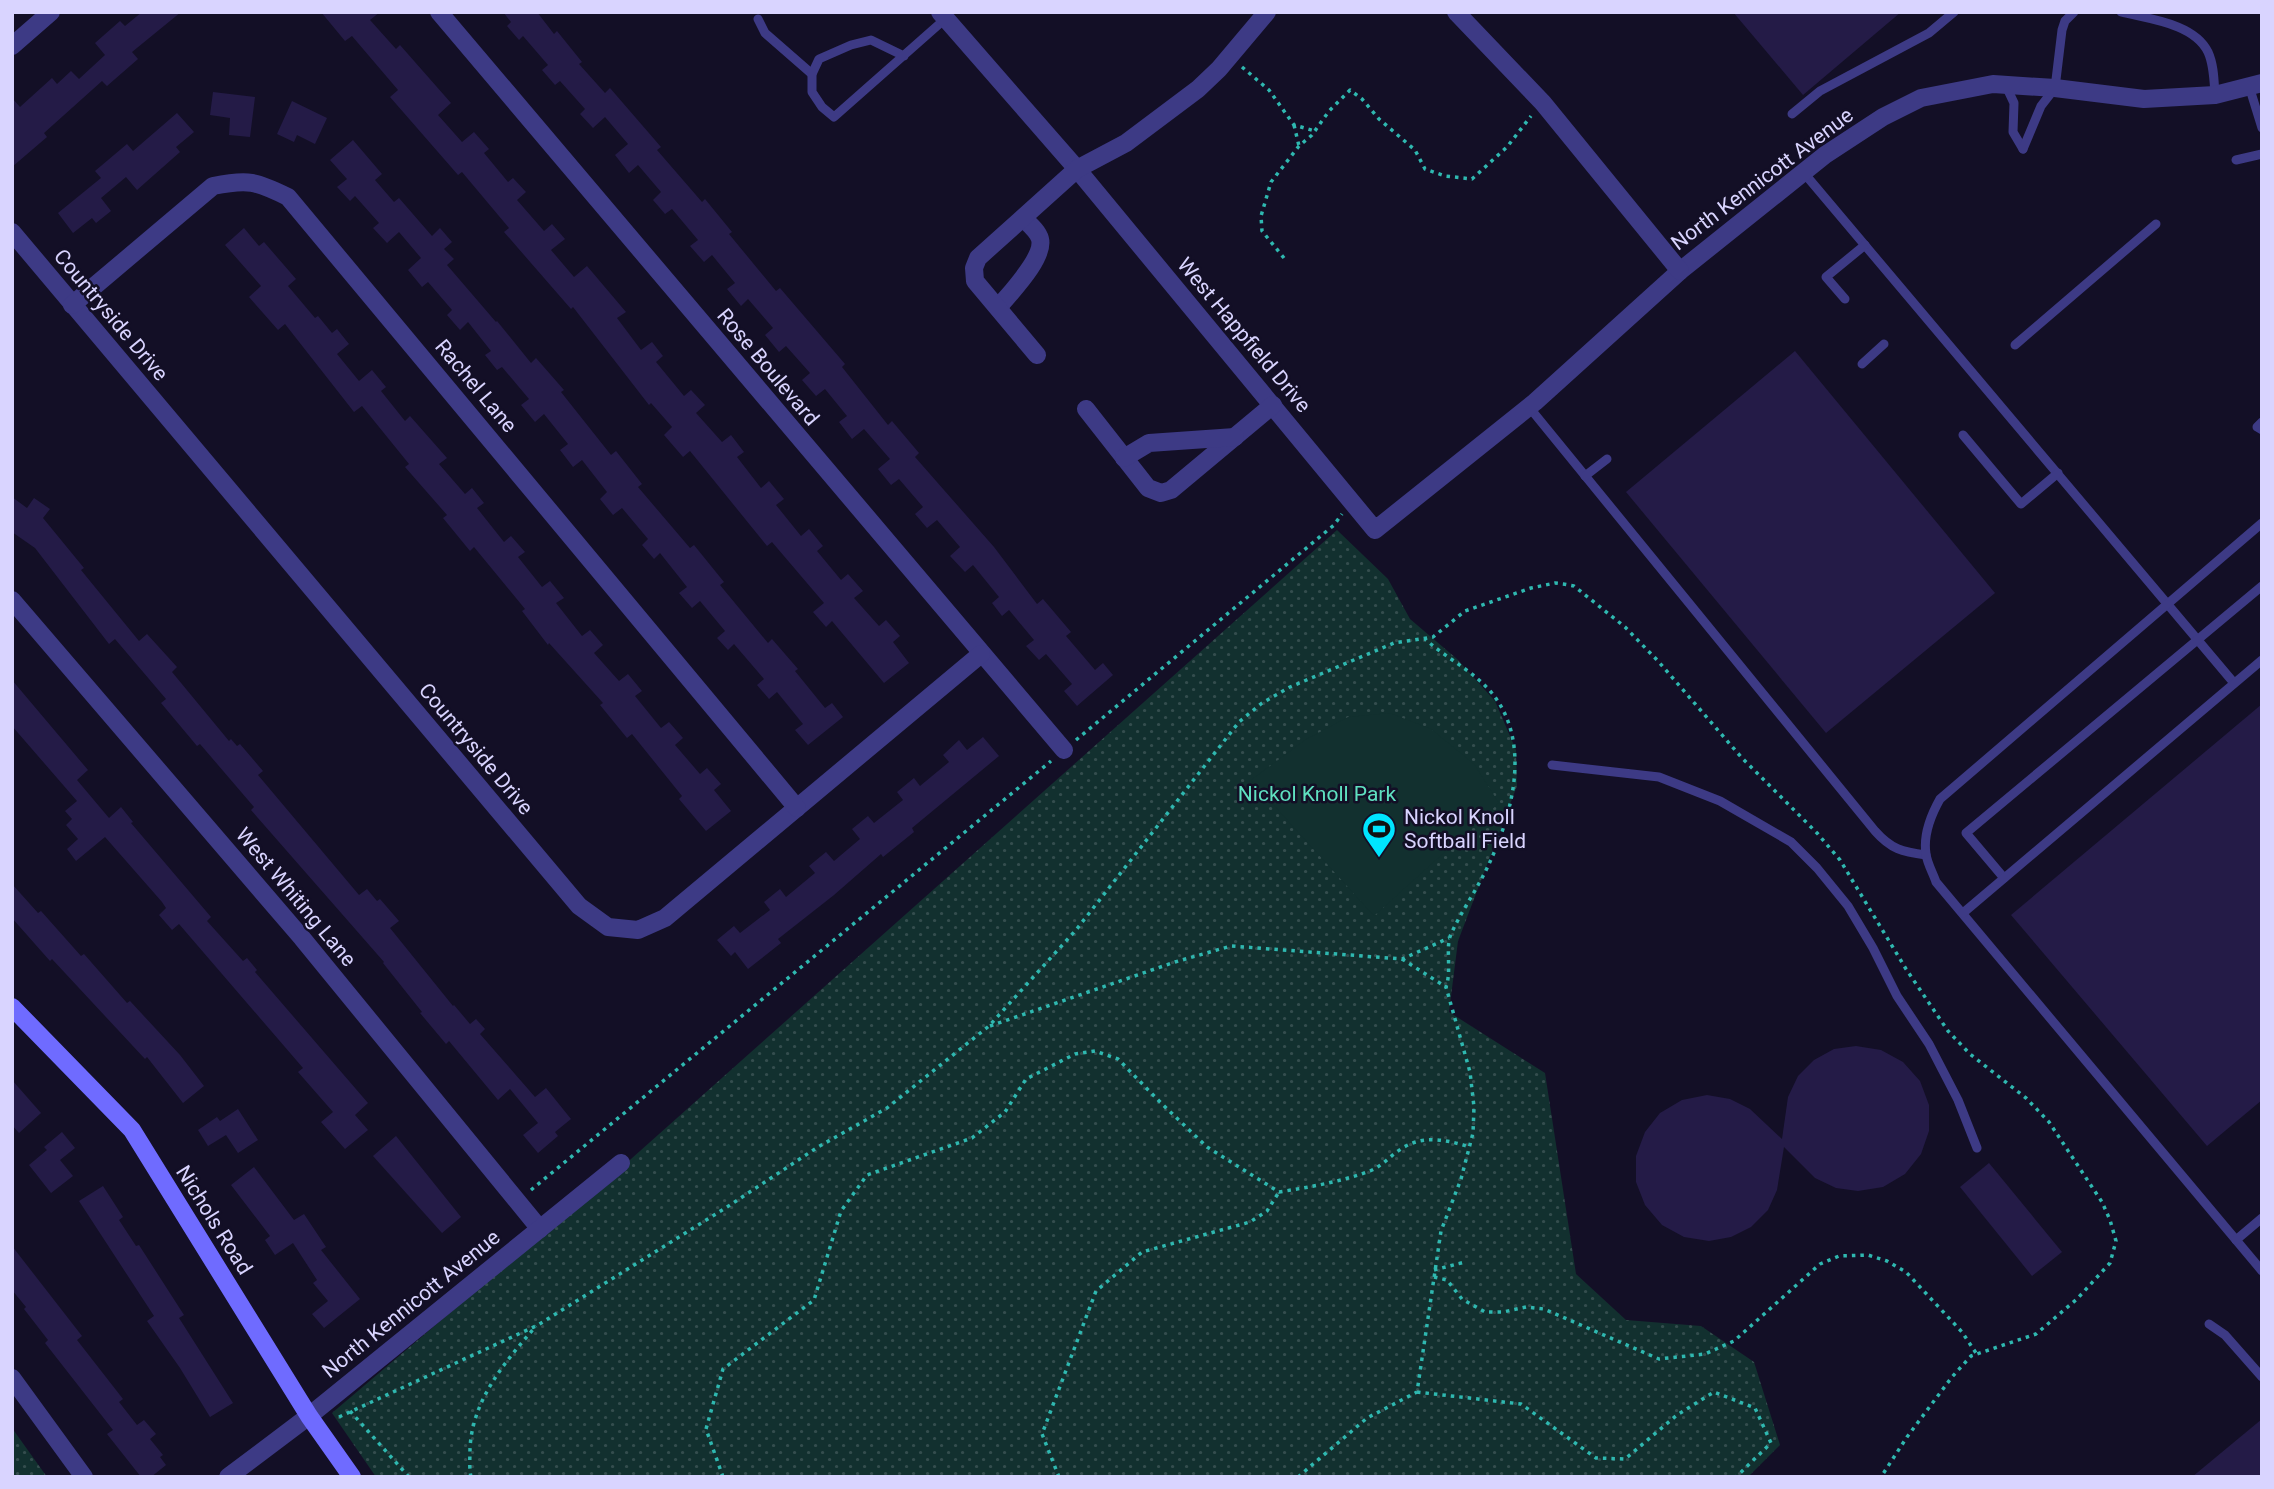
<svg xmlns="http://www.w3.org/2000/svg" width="2274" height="1489" font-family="Roboto,sans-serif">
<defs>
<pattern id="grass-dots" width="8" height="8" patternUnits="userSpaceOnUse" patternTransform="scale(1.75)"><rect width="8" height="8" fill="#12302f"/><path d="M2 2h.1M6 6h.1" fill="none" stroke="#344d4e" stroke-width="1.8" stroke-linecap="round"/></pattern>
</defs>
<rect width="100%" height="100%" fill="#130f26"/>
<!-- grass -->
<g fill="url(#grass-dots)">
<path d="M1337 530 1388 579 1410 619 1457 659 1495 701 1516 750 1517 786 1458 941 1449 1012 1545 1073 1576 1274 1626 1320 1701 1326 1754 1362 1780 1445 1748 1477H376L332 1413 631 1159Z"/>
<path d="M12 1428 47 1477H12Z"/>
</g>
<!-- pitch -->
<path fill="#12302f" d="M1390 713 1431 729 1474 764 1499 803 1374 916 1251 780 1305 740 1348 717Z"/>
<!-- building -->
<g fill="#241b47">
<path d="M142 12H181L132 52 138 59 107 86 102 81 44 133 47 137 12 167V98L20 107 52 78 57 84 71 71 79 79 105 55 95 43 120 21 125 26Z"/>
<path d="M321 12H380L370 20 396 49 400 45 451 103 438 115 462 142 474 132 489 149 484 153 508 182 513 178 526 192 517 200 544 231 552 224 565 239 551 250 574 277 587 266 626 312 617 318 641 350 652 342 663 356 656 362 684 396 691 390 705 405 696 413 722 442 731 435 744 452 737 457 761 488 769 481 784 499 776 505 801 536 809 529 823 546 817 551 841 580 848 574 863 591 854 598 879 626 886 620 900 636 893 642 909 663 884 683 832 621 826 627 813 612 824 603 772 542 767 546 690 451 683 457 664 435 672 427 651 403 649 405 573 307 571 309 504 232 509 228 462 172 458 175 390 97 398 90 352 36 345 41Z"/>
<path d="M503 12H537L554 34 557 31 582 62 579 64 605 93 610 88 661 147 657 150 702 202 705 199 732 232 729 234 776 291 780 288 845 364 842 367 888 425 892 421 919 453 915 457 994 547 1037 604 1043 599 1071 632 1066 636 1095 670 1103 663 1113 675 1077 706 1064 691 1072 684 1046 654 1039 660 1026 646 1034 640 1009 610 1002 616 992 603 999 597 973 565 965 572 950 556 960 547 937 520 927 528 915 514 923 507 899 479 891 485 878 469 890 459 864 429 852 439 839 422 847 416 825 389 816 396 802 380 810 373 786 346 779 352 765 335 773 328 748 299 741 306 727 289 735 283 712 255 704 262 690 246 698 240 672 209 665 214 653 200 661 192 638 165 629 173 615 155 628 144 605 117 593 128 580 114 585 109 560 81 555 85 542 70 548 65 523 36 519 40 507 26 511 22Z"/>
<path d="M1733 12H1901L1803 95Z"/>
<path d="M213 92 255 97 250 137 229 135 230 118 210 115Z"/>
<path d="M292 101 327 118 315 144 297 135 294 142 277 134Z"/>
<path d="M177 113 194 132 176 147 180 152 137 190 126 177 101 198 111 211 96 223 92 218 73 233 58 213 101 178 95 171 127 144 133 151Z"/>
<path d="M353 140 382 174 375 180 394 202 399 198 432 236 440 228 452 242 444 249 454 259 447 265 496 322 497 321 531 363 536 358 564 390 561 392 611 455 616 451 642 484 638 487 690 548 694 545 724 582 720 585 768 643 772 639 798 669 795 671 825 708 832 703 843 717 808 745 795 730 803 724 777 692 769 699 757 685 764 679 734 644 728 650 717 638 725 631 700 601 692 608 679 593 687 587 660 553 654 559 642 545 648 539 622 508 613 515 600 499 607 492 582 460 573 467 560 450 568 444 544 414 535 422 521 405 529 399 502 367 497 370 485 355 491 351 468 322 460 330 447 315 452 310 428 282 422 287 408 270 421 258 399 232 387 243 373 228 379 223 355 196 350 201 337 187 347 179 330 160Z"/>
<path d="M244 228 259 246 264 242 296 279 288 286 315 318 318 316 332 333 337 329 349 344 337 354 359 381 372 370 386 387 381 391 405 421 410 416 447 458 439 464 465 494 472 488 484 503 477 508 504 542 511 536 525 552 518 557 542 587 550 581 564 598 556 603 582 636 590 630 603 645 594 653 619 681 628 674 642 691 635 696 661 728 669 722 683 738 675 745 700 774 707 768 721 784 714 790 731 811 706 831 679 799 682 796 632 734 627 738 600 705 603 703 549 643 548 645 522 611 525 609 474 547 470 551 443 518 447 515 405 467 409 464 362 406 354 412 285 324 278 330 249 297 261 286 225 245Z"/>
<path d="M1795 351 1995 593 1826 733 1626 492Z"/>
<path d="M12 497 27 508 34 498 50 509 43 518 84 568 81 570 139 641 147 634 177 667 172 672 229 741 231 739 237 746 240 744 263 771 258 775 359 895 367 889 377 901 380 899 399 921 390 928 453 1006 454 1005 470 1024 476 1019 485 1029 480 1034 535 1097 546 1088 571 1119 555 1132 558 1136 538 1153 523 1135 538 1123 510 1089 498 1100 449 1041 446 1044 420 1013 422 1012 383 963 384 962 251 810 254 807 200 744 197 746 161 703 166 699 115 639 109 644 35 548 12 532Z"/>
<path d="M12 680 88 770 77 780 109 818 121 807 133 822 131 823 211 917 207 921 243 961 247 958 257 970 255 972 368 1103 355 1115 368 1130 345 1149 321 1122 333 1112 298 1072 303 1068 179 924 172 930 159 915 166 908 162 902 105 837 76 861 67 849 78 839 66 825 72 819 65 811 77 801 12 726Z"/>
<path d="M2262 704V1100L2207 1146 2011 915Z"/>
<path d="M983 737 999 756 912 828 914 832 883 857 881 854 834 895 778 939 781 943 748 969 735 952 731 956 717 940 734 926 740 933 770 910 764 902 780 889 786 897 815 873 809 866 826 852 834 861 860 839 852 829 868 816 874 823 903 800 897 792 914 778 920 786 949 762 943 755 959 740 967 750Z"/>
<path d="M12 884 38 913 41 911 81 956 84 954 127 1003 130 1001 180 1055 204 1086 183 1103 147 1057 145 1059 52 959 50 961 12 918Z"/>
<path d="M1856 1046 1881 1050 1903 1062 1920 1081 1929 1105V1131L1921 1154 1905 1174 1883 1187 1858 1191 1836 1188 1815 1178 1784 1147 1777 1190 1768 1210 1751 1227 1731 1237 1709 1241 1684 1237 1662 1225 1645 1205 1636 1182V1156L1645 1132 1660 1113 1682 1100 1707 1095 1730 1099 1750 1109 1782 1139 1788 1097 1798 1076 1814 1060 1834 1049Z"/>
<path d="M12 1080 41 1113 19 1133 12 1125Z"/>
<path d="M238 1109 258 1140 238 1153 226 1135 208 1146 198 1130 217 1117 220 1121Z"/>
<path d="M62 1132 75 1148 60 1160 73 1176 51 1193 29 1165 47 1150 44 1147Z"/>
<path d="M396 1136 461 1217 442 1233 373 1156Z"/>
<path d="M1989 1163 2062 1252 2032 1276 1960 1187Z"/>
<path d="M254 1167 294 1220 304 1214 326 1247 321 1250 360 1299 324 1328 312 1314 328 1301 313 1283 317 1280 293 1243 275 1255 265 1240 270 1236 231 1185Z"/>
<path d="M103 1186 123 1217 119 1220 136 1246 139 1245 184 1315 179 1318 233 1403 210 1417 180 1368 147 1321 154 1316 79 1201Z"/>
<path d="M12 1246 82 1336 77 1340 123 1399 119 1402 137 1425 144 1420 156 1434 150 1439 163 1455 160 1457 166 1465 151 1477H141L107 1434 113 1430 45 1343 48 1340 24 1309 26 1307 12 1290Z"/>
<path d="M2262 1419V1477H2192Z"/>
</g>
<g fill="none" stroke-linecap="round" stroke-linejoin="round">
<!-- path -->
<g stroke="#2fb8b0" stroke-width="3.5" stroke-dasharray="3.5 5" stroke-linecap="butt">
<path d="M1242 67 1269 90 1294 125 1315 131"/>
<path d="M1294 125 1299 146"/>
<path d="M1284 258 1262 231 1261 216 1271 182 1299 146 1312 135 1329 111 1350 90 1362 99 1379 119 1415 150 1425 169 1445 176 1472 179 1507 147 1531 116"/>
<path d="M1076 740 1334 525 1342 514"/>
<path d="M1402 959 1446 987"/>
<path d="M990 1026 1175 962 1231 946 1402 959 1449 938"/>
<path d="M531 1190 1051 761"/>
<path d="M1434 1270 1465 1262"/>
<path d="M1434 1277 1447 1280 1462 1299 1485 1312H1503L1526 1307 1544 1309 1659 1359 1705 1354 1734 1341 1820 1264 1839 1256 1868 1255 1887 1261 1906 1272 1962 1332 1976 1353"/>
<path d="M1417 1392 1521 1404 1596 1458 1625 1459 1677 1415 1714 1392 1755 1408 1771 1443 1736 1477"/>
<path d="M350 1411 409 1477"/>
<path d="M339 1417 538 1325 727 1207 818 1147 887 1108 989 1026 1076 930 1239 722 1262 703 1290 687 1394 643 1433 637 1465 611 1531 588 1555 583 1563 584 1574 586 1625 627 1658 661 1742 758 1817 833 1840 860 1906 969 1948 1031 1970 1054 2026 1098 2049 1122 2102 1202 2110 1220 2116 1241 2110 1263 2077 1299 2036 1334 1971 1356 1952 1377 1907 1437 1881 1477"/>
<path d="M471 1477C469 1468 470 1458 470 1449 472 1400 505 1362 536 1326"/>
<path d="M723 1477 706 1429 723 1369 814 1300 841 1211 867 1175 972 1138 1005 1112 1026 1079 1075 1054 1095 1051 1118 1059 1161 1103 1207 1147 1279 1192C1310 1187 1340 1182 1370 1171 1382 1166 1390 1156 1401 1149 1423 1134 1447 1140 1470 1147"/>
<path d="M1059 1477 1042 1434 1096 1291 1142 1252 1250 1222 1267 1211 1279 1192"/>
<path d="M1298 1477 1367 1418 1417 1392 1441 1231 1461 1179 1473 1133 1474 1107 1470 1072 1446 987C1452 970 1445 947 1451 934 1462 910 1478 888 1489 864 1513 812 1532 741 1491 692 1472 670 1446 658 1425 639"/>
</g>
<!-- lane -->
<g stroke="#3d3a85" stroke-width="9">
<path d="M2121 12C2148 19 2194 23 2208 52 2214 65 2214 81 2215 95"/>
<path d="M758 19 765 33 812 74"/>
<path d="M904 56 871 40 851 45 819 59 812 74V92L822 107 834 117 945 19"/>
<path d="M2006 86 2014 103 2013 132 2023 149"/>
<path d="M2249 86 2262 128"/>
<path d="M1792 114 1820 91 1929 33 1954 12"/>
<path d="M2023 149 2041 106 2055 88 2062 30 2065 21 2074 12"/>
<path d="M2236 160 2262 154"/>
<path d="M1804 173 2234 683"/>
<path d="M1845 299 1826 277 1865 245"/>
<path d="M2015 345 2156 224"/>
<path d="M1862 364 1884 344"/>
<path d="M1529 407 1875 831C1891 849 1902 852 1926 855"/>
<path d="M2262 422 2257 427 2262 430"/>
<path d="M1963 435 2021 504 2058 473"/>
<path d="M1585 476 1607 459"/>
<path d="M2262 523 1940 799C1931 815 1923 835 1926 854 1927 863 1933 873 1936 882L2262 1271"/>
<path d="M1552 765 1659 777 1720 801 1791 842 1817 868 1848 906 1873 948 1897 996 1929 1044 1958 1100 1977 1148"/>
<path d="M2004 878 1966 833 2262 586"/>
<path d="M1963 913 2262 660"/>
<path d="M2236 1240 2262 1218"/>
<path d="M2209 1324 2225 1335 2262 1377"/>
</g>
<!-- street -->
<g stroke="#3d3a85" stroke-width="18">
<path d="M439 12 1064 750"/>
<path d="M940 12 1077 169 1375 530 1535 402 1680 271 1825 155 1883 117 1921 98 1993 84 2055 88 2144 99 2215 95 2262 83"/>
<path d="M1456 12 1543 103 1680 271"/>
<path d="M12 46 51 12"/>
<path d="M12 232 579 906 608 927 638 930 665 918 981 654"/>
<path d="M72 305 213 186C248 179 256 181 288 197L797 808"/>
<path d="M998 308C1009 294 1045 258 1040 239 1038 231 1029 224 1023 218"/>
<path d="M1037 355 975 281 974 268 978 258 1077 169 1126 143 1198 89 1219 69 1267 12"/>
<path d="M1086 409 1148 488 1161 493 1171 490 1273 405"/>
<path d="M1124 458 1149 443 1235 437"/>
<path d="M12 600 302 938 540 1229"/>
<path d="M12 1378 84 1477"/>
<path d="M228 1477 309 1416 621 1163"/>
</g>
<!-- secondary -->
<path stroke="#6f6bff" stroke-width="18" d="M12 1007 132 1130 309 1416 352 1477"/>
</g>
<!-- icons -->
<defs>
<g id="stadium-pin" transform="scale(1.75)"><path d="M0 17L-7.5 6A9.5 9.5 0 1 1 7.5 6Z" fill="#00e5ff" stroke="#130f26"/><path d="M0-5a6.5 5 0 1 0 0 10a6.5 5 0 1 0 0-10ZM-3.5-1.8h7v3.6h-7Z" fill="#111"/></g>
</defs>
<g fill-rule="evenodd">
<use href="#stadium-pin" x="1379" y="829"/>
</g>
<g text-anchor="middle" stroke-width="5" stroke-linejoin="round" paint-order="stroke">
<!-- street labels -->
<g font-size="21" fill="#d9d4ff" stroke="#130f26">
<text transform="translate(1762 179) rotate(-37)" y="7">North Kennicott Avenue</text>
<text transform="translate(111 315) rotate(50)" y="7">Countryside Drive</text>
<text transform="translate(1244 335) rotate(50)" y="7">West Happfield Drive</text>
<text transform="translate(768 367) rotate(50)" y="7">Rose Boulevard</text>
<text transform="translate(476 386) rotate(50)" y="7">Rachel Lane</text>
<text transform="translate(476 749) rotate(50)" y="7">Countryside Drive</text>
<text transform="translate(296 897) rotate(50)" y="7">West Whiting Lane</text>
<text transform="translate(214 1220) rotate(58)" y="7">Nichols Road</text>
<text transform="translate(411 1304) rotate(-39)" y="7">North Kennicott Avenue</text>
</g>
<!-- park labels -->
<g font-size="21" fill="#5fe0c0" stroke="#130f26">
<text x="1317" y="801">Nickol Knoll Park</text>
</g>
<!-- poi labels -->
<g font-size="21" fill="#d9d4ff" stroke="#130f26" text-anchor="start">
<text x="1404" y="824">Nickol Knoll<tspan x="1404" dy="24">Softball Field</tspan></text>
</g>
</g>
<!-- border -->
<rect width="2274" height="1489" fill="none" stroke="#d9d4ff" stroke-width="28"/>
</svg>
